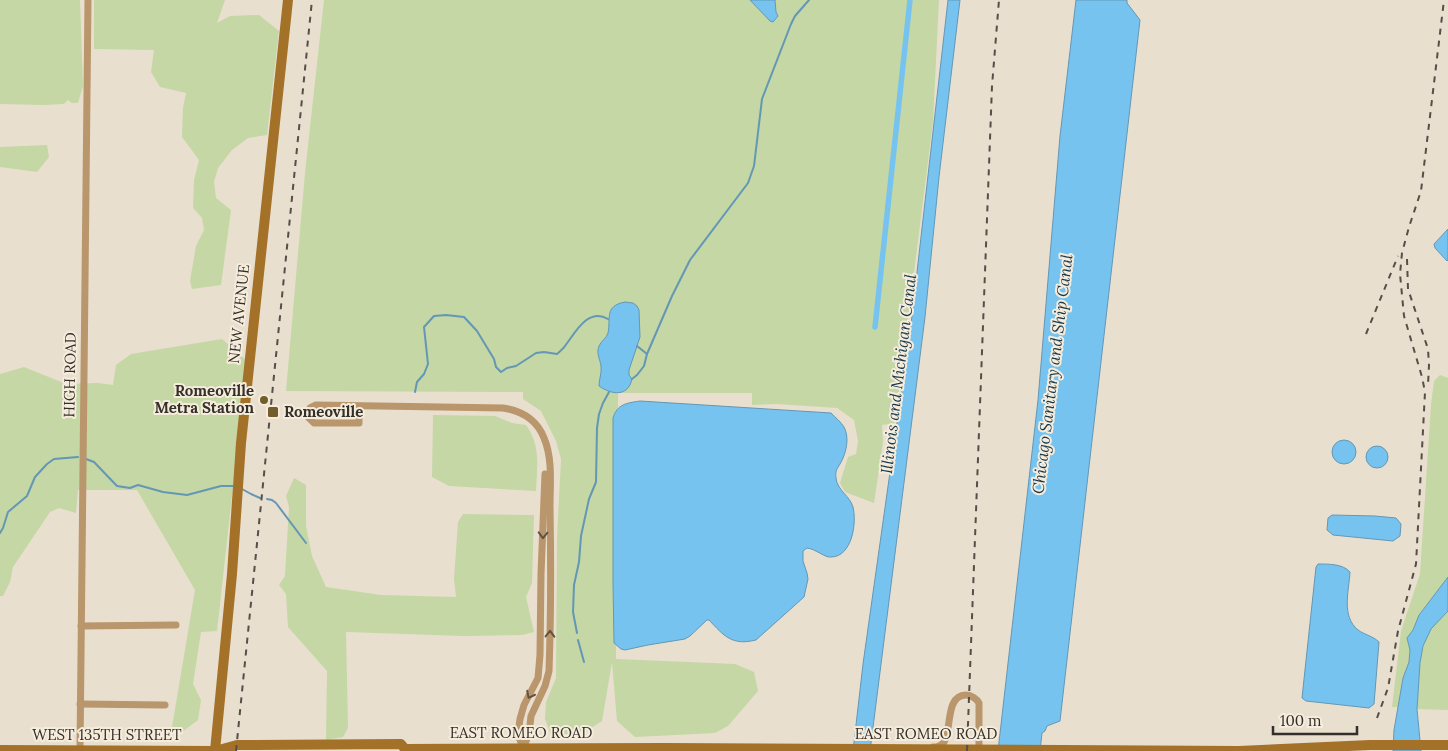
<svg xmlns="http://www.w3.org/2000/svg" width="1448" height="751" font-family="Lora,serif">
<rect width="100%" height="100%" fill="#e9dfcf"/>
<!-- green -->
<g fill="#c4d7a5">
<path d="M0 0H80L83 86 78 103H72L68 100 64 104 44 105 0 104Z"/>
<path d="M94 0H225L217 23 230 16 259 15 279 31 267 135 248 138 232 150 218 168 214 182 216 198 231 210 221 285 192 289 190 281 196 246 204 230 202 218 193 208 194 180 199 160 182 137 183 108 186 93 160 87 151 72 154 50 94 49Z"/>
<path d="M324 0H939L933 122 895 423 882 425 883 442 874 503 845 492 840 483 848 457 856 454 858 441 854 420 837 408 777 404 752 405V393H618V408L615 412 613 418V581L614 643 616 646V659L735 664 754 672 758 691 728 726 715 733 635 737 617 721 612 662 602 721 583 733 551 735 545 719 546 702 556 678 557 538 561 459 556 441 541 411 523 399V392L286 391 305 173Z"/>
<path d="M47 145 49 157 37 172 0 167V147Z"/>
<path d="M222 339 247 361 217 631 201 632 193 684 201 700 198 720 182 732 172 727 195 590 137 490H78L76 513 59 508 50 512 13 567 10 582 3 596H0V374L24 367 66 384 98 383 113 385 116 365 131 354Z"/>
<path d="M1440 375 1448 378V577L1419 614 1413 630 1407 638 1410 650 1409 662 1403 678 1398 707H1392L1401 631 1420 574 1431 405 1434 381Z"/>
<path d="M433 415 495 416 512 423 526 425C541 446 537 466 536 491L449 486 432 477Z"/>
<path d="M294 478 306 485V526L312 556 326 587 381 595 456 597 454 579 458 522 463 514 534 515 532 583 526 597 534 632 522 635 464 636 346 632 348 728 343 737 326 740 327 671 288 627 286 594 279 585 285 576 289 507 286 496Z"/>
<path d="M1448 611V710L1417 709C1418 687 1417 655 1428 635 1432 626 1441 619 1448 611Z"/>
</g>
<!-- water -->
<g fill="#77c3f0" stroke="#6397b5">
<path d="M750 0H775L776 12 778 16 773 22 770 21Z"/>
<path d="M948 0H960L939 177 925 317 870 751H853L863 664 912 316Z"/>
<path d="M1076 0H1127V3L1140 20 1060 721 1047 726 1045 731 1042 733 1040 751H998L1038 400 1060 136Z"/>
<path d="M1448 229V260L1447 261 1435 248 1434 244Z"/>
<path d="M625 302 633 303 637 306 639 310 640 337 629 370V375L632 379C628 397 612 395 599 386 599 379 602 373 601 366 600 359 596 353 599 346 601 341 607 338 608 333 611 318 604 306 625 302Z"/>
<path d="M640 401 831 413C835 417 841 422 844 427 850 438 846 454 840 464 837 469 835 471 836 478 837 490 850 496 853 507 857 523 852 557 831 557 825 558 816 549 807 548L803 551V561L807 573 808 579 804 597 756 640C732 646 724 636 709 620H707L690 636 685 639 648 645 625 650 621 649 614 643 613 581V418C617 404 627 403 640 401Z"/>
<circle cx="1344" cy="452" r="12"/>
<circle cx="1377" cy="457" r="11"/>
<path d="M1332 515 1375 516 1396 518 1401 524 1400 536 1393 541 1333 535 1327 530 1328 518Z"/>
<path d="M1318 564C1330 564 1343 564 1350 572 1349 591 1341 616 1358 630 1365 635 1373 636 1379 642L1374 704 1369 708 1306 701 1302 698 1316 567Z"/>
<path d="M1448 577V611L1431 629 1423 646 1420 663 1417 709 1421 751H1393L1394 730 1398 707 1403 678 1409 662 1410 650 1407 638 1413 630 1419 615Z"/>
</g>
<g fill="none" stroke-linecap="round" stroke-linejoin="round">
<!-- stream -->
<g stroke="#6397b5" stroke-width="2">
<path d="M637 346 647 354"/>
<path d="M632 379 637 375 644 366 647 354 672 296 690 260 748 183 754 166 762 99 791 24 795 16 809 0"/>
<path d="M415 392 417 382 424 374 428 364 424 327 434 316 446 315 464 317 477 331 494 359 496 367 501 372 507 368 516 366 536 353 544 352 557 354C559 352 563 349 565 346 575 333 588 307 608 319"/>
<path d="M86 459 94 462 117 486 130 488 138 485 163 492 187 495 221 486H233"/>
<path d="M242 489 251 494 260 498"/>
<path d="M267 499 272 500 276 503 306 543"/>
<path d="M0 533 3 528 8 512 27 496 35 477 47 464 54 459 78 457"/>
<path d="M577 633 573 612 574 585 579 562 581 536 589 499 596 482 597 428 599 414 603 403 609 392"/>
<path d="M578 640 584 662"/>
</g>
<!-- canal -->
<path stroke="#77c3f0" stroke-width="5.5" d="M875 327 910 0"/>
<!-- street -->
<g stroke="#b9966c" stroke-width="7">
<path d="M359 407V423H314L308 417 310 408 316 405 503 408C522 411 537 420 544 438 553 459 550 485 550 507 551 562 551 616 549 671L545 686 531 716 529 734 523 748"/>
<path d="M81 626 176 625"/>
<path d="M80 704 165 705"/>
<path d="M933 747C938 747 941 746 944 742 952 730 945 695 966 695 971 695 977 699 979 703V751"/>
<path d="M523 748 518 734 520 719 524 705 538 678 540 655 541 574 545 474"/>
<path d="M80 750 88 0"/>
</g>
<!-- secondary -->
<g stroke="#a47128" stroke-width="10">
<path d="M0 750 216 751"/>
<path d="M215 751 237 745 401 744 405 749 664 748 1239 751 1370 745H1448"/>
<path d="M215 751 232 574 241 443 288 0"/>
</g>
<!-- rail -->
<g stroke="#544f48" stroke-width="2" stroke-dasharray="6 6" stroke-linecap="butt">
<path d="M1407 259 1408 289 1428 349 1429 365 1428 385"/>
<path d="M1366 334 1398 256"/>
<path d="M1377 718 1388 688 1398 631 1416 564 1425 392 1422 377 1404 316 1400 274 1402 253 1409 227 1421 191 1444 0"/>
<path d="M236 751 312 0"/>
<path d="M967 751 992 86 999 0"/>
</g>
</g>
<!-- one-way arrows -->
<defs><path id="oneway-chevron" d="M-2-3.5L2.5 0L-2 3.5" fill="none" stroke-width="1.6" stroke-linecap="round" stroke-linejoin="round" transform="scale(1.25)"/></defs>
<g stroke="#625341">
<use href="#oneway-chevron" transform="translate(543 535) rotate(92)"/>
<use href="#oneway-chevron" transform="translate(550 634) rotate(-89)"/>
<use href="#oneway-chevron" transform="translate(530 695) rotate(117)"/>
</g>
<!-- markers -->
<g fill="#735d2d" stroke="#f6ecdc" stroke-width="2">
<circle cx="264" cy="400" r="5"/>
<rect x="267" y="406" width="12" height="12" rx="2.5"/>
</g>
<g text-anchor="middle" stroke-width="4" stroke-linejoin="round" paint-order="stroke">
<!-- street labels -->
<g font-size="15" fill="#332f2a" stroke="#f6ecdc">
<text transform="translate(239 314) rotate(-84)" y="5">NEW AVENUE</text>
<text transform="translate(70 375) rotate(-89)" y="5">HIGH ROAD</text>
<text x="521" y="738">EAST ROMEO ROAD</text>
<text x="926" y="739">EAST ROMEO ROAD</text>
<text x="107" y="740">WEST 135TH STREET</text>
</g>
<!-- poi labels -->
<g font-size="15" font-weight="bold" fill="#332f2a" stroke="#f6ecdc" text-anchor="end">
<text x="254" y="396">Romeoville<tspan x="254" dy="17">Metra Station</tspan></text>
<text x="284" y="417" text-anchor="start">Romeoville</text>
</g>
<!-- water labels -->
<g font-size="16" font-style="italic" fill="#17384b" stroke="#f6ecdc">
<text transform="translate(898 374) rotate(-83)" y="6">Illinois and Michigan Canal</text>
<text transform="translate(1052 374) rotate(-83)" y="6">Chicago Sanitary and Ship Canal</text>
</g>
</g>
<!-- scale -->
<path d="M1273 726v8h84v-8" fill="none" stroke="#332f2a" stroke-width="2.5"/>
<text x="1280" y="726" font-size="15" fill="#332f2a" stroke="#f6ecdc" stroke-width="4" paint-order="stroke">100 m</text>
</svg>
